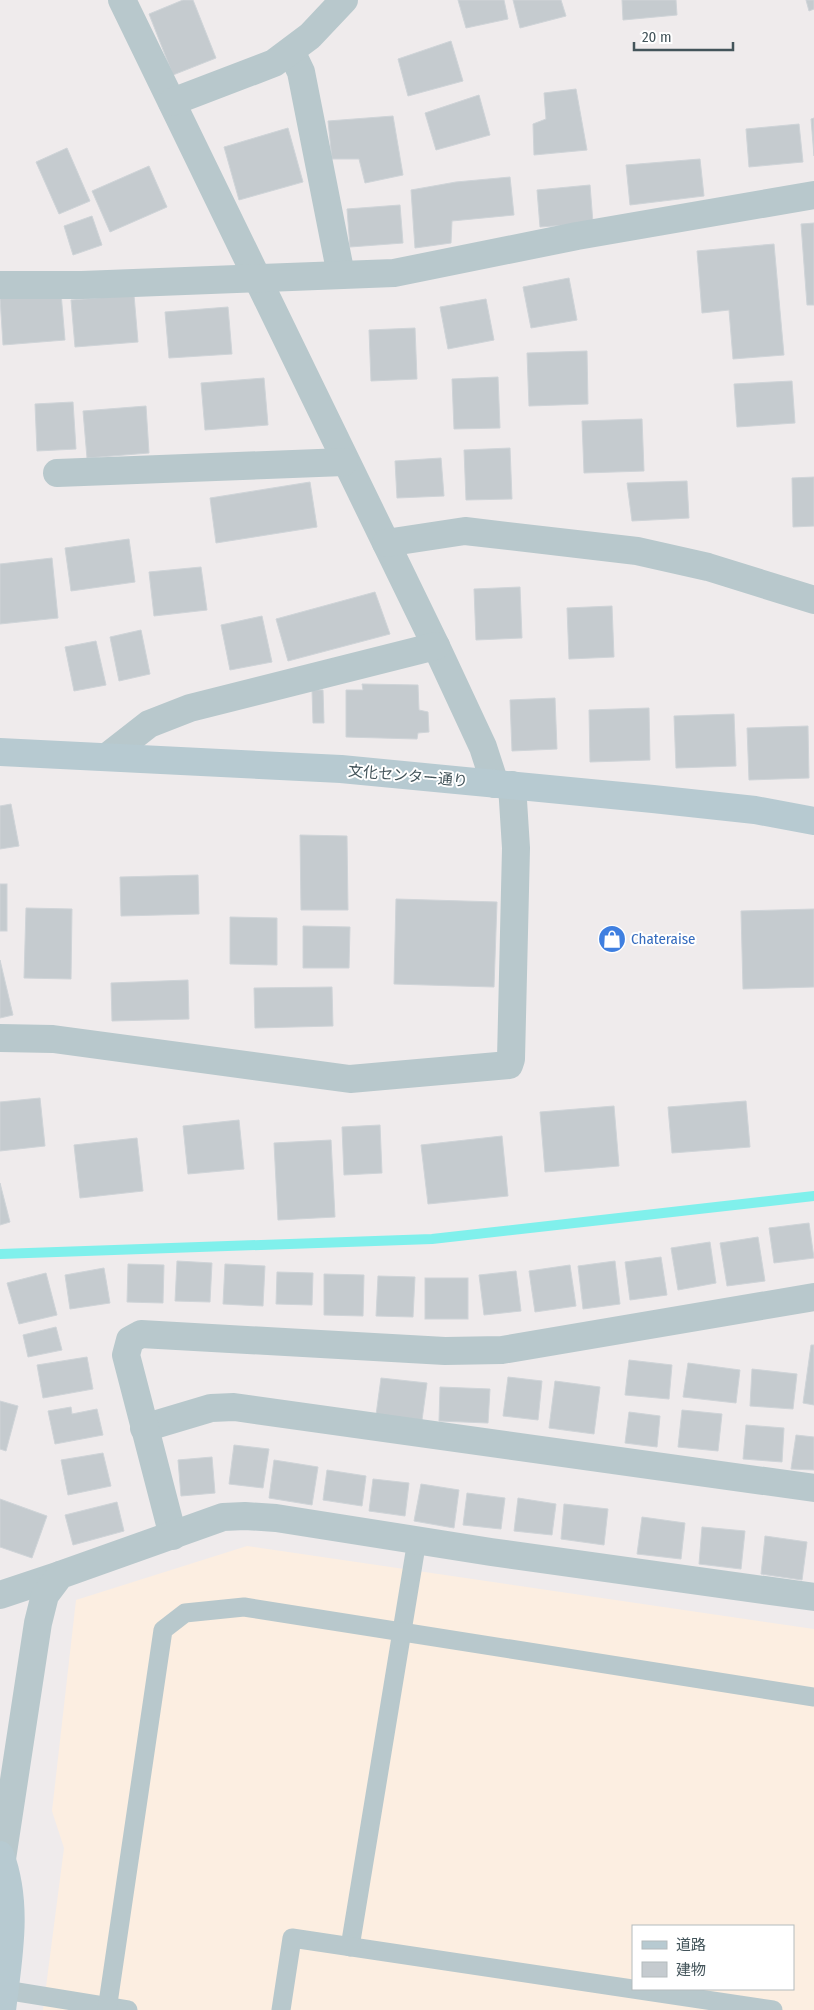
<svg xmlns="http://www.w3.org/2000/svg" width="814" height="2010" font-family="'Fira Sans Condensed','Noto Sans JP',sans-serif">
<rect width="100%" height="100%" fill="#efebec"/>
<!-- commercial -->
<path fill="#fceee1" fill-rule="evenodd" d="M247 1546 814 1629V2010H43L64 1848 52 1811 76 1600ZM633 1926H793V1989H633Z"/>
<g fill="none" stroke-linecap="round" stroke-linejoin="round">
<!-- stream -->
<path stroke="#80f0ec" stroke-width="10" d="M0 1254 432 1239 814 1196"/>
</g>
<!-- building -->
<g fill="#c5cbcf" stroke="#cfd4d8">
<path d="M183 0H193L216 58 173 75 149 14Z"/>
<path d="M458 0H504L508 19 466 28Z"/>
<path d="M513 0H561L566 16 520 28Z"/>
<path d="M622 0H676L677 15 623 20Z"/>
<path d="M806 0H814V9L809 11Z"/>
<path d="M451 41 463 81 408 96 398 59Z"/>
<path d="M576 89 587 150 534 155 533 124 546 119 544 93Z"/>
<path d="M479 95 490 135 436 150 425 113Z"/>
<path d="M393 116 403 175 365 183 359 159H332L328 121Z"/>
<path d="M814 118V156L811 119Z"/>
<path d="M799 124 803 162 749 167 746 129Z"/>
<path d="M288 128 303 182 239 200 224 147Z"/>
<path d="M67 148 90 201 59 214 36 162Z"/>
<path d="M700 159 704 196 630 205 626 165Z"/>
<path d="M149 166 167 207 110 232 92 191Z"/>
<path d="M510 177 514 215 452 221 451 243 415 248 411 190 456 182Z"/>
<path d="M590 185 593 223 540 227 537 190Z"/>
<path d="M400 205 403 243 350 247 347 209Z"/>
<path d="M92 216 102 245 73 255 64 226Z"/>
<path d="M814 223V305H807L801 224Z"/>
<path d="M774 244 784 355 733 359 729 310 702 313 697 251Z"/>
<path d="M569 278 577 320 531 328 523 287Z"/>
<path d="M61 293 65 340 3 345 0 298Z"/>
<path d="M134 295 138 342 75 347 71 300Z"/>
<path d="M486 299 494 340 448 349 440 307Z"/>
<path d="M228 307 232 354 169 358 165 312Z"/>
<path d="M415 328 417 379 371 381 369 330Z"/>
<path d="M587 351 588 404 529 406 527 353Z"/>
<path d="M498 377 500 428 454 429 452 379Z"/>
<path d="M264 378 268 425 205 430 201 383Z"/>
<path d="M792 381 795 423 737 427 734 384Z"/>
<path d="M73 402 76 449 37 451 35 404Z"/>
<path d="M146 406 149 453 87 458 83 411Z"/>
<path d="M642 419 644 471 584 473 582 421Z"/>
<path d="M510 448 512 499 466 500 464 450Z"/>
<path d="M441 458 444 496 397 498 395 461Z"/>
<path d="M814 477V526L793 527 792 478Z"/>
<path d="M687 481 689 518 632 521 627 483Z"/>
<path d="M310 482 317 527 216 543 210 498Z"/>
<path d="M129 539 135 582 71 591 65 548Z"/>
<path d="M52 558 58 618 0 624V564Z"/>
<path d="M201 567 207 610 154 616 149 572Z"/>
<path d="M520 587 522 638 476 640 474 589Z"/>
<path d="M375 592 390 634 288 661 276 619Z"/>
<path d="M612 606 614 657 569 659 567 608Z"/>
<path d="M262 616 272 662 230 670 221 625Z"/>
<path d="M141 630 150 674 119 681 110 637Z"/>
<path d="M96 641 106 685 74 691 65 647Z"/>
<path d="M362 684 418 685 419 710 428 712 429 732 418 733 417 739 346 737V690H363Z"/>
<path d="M312 690H323L324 723H313Z"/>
<path d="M555 698 557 749 512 751 510 700Z"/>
<path d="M649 708 650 760 590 762 589 710Z"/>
<path d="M734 714 736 766 676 768 674 716Z"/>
<path d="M808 726 809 778 749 780 747 728Z"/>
<path d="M11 804 19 846 0 849V806Z"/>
<path d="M300 835 347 836 348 910H301Z"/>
<path d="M198 875 199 914 121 916 120 877Z"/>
<rect x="0" y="884" width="7" height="47"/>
<path d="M396 899 497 902 494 987 394 984Z"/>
<path d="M26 908 72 909 71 979 24 978Z"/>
<path d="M814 909V987L743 989 741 911Z"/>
<path d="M230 917 277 918V965L230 964Z"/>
<path d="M303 926 350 927 349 968H303Z"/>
<path d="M0 960 13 1015 0 1018Z"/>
<path d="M188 980 189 1019 112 1021 111 983Z"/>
<path d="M332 987 333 1026 255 1028 254 988Z"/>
<path d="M40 1098 45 1146 0 1151V1102Z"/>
<path d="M746 1101 750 1147 672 1153 668 1107Z"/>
<path d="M614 1106 619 1166 545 1172 540 1112Z"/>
<path d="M239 1120 244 1169 188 1174 183 1126Z"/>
<path d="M380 1125 382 1173 344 1175 342 1127Z"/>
<path d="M502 1136 508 1196 428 1204 421 1145Z"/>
<path d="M137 1138 143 1191 80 1198 74 1145Z"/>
<path d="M331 1140 335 1217 278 1220 274 1143Z"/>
<path d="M0 1183 10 1222 0 1225Z"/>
<path d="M809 1223 814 1258 774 1263 769 1228Z"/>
<path d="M758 1237 765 1281 727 1286 720 1243Z"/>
<path d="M710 1242 716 1283 678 1290 671 1248Z"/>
<path d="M661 1257 667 1295 630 1300 625 1262Z"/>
<path d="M177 1261 212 1263 210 1302 175 1301Z"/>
<path d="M615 1261 620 1304 583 1309 578 1266Z"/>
<path d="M128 1264 164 1265 163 1303 127 1302Z"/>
<path d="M225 1264 265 1266 263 1306 223 1304Z"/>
<path d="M570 1265 576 1306 535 1312 529 1271Z"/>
<path d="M104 1268 110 1303 70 1309 65 1275Z"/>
<path d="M516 1271 521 1311 484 1315 479 1275Z"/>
<path d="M277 1272 313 1273 312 1305 276 1304Z"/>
<path d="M46 1273 57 1315 19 1324 7 1283Z"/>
<path d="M324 1274 364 1275 363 1316 324 1315Z"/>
<path d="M378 1276 415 1277 413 1317 376 1316Z"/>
<rect x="425" y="1278" width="43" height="41"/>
<path d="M56 1327 62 1350 28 1357 23 1335Z"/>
<path d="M811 1345H814V1405L803 1403Z"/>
<path d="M87 1357 93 1389 43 1398 37 1365Z"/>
<path d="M629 1360 672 1365 669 1399 625 1395Z"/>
<path d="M688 1363 740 1370 736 1403 683 1397Z"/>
<path d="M752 1369 797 1374 793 1409 750 1406Z"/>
<path d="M508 1377 542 1381 538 1420 503 1416Z"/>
<path d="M381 1378 427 1383 422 1420 376 1415Z"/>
<path d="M555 1381 600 1387 594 1434 549 1428Z"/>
<path d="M440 1387 490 1389 488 1423 439 1421Z"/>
<path d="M0 1401 18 1406 6 1451 0 1449Z"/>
<path d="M71 1407 72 1414 97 1409 103 1435 55 1444 48 1411Z"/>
<path d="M682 1410 722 1414 718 1451 678 1447Z"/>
<path d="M629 1412 660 1416 657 1447 625 1443Z"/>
<path d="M746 1425 784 1428 782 1462 743 1459Z"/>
<path d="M796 1435 814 1437V1470L791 1469Z"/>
<path d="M234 1445 269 1449 263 1488 229 1484Z"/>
<path d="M103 1453 111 1486 68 1495 61 1460Z"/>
<path d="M212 1457 215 1493 181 1496 178 1460Z"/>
<path d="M274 1460 318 1467 312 1505 269 1498Z"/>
<path d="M327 1470 366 1476 362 1506 323 1500Z"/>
<path d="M373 1479 409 1483 405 1516 369 1511Z"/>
<path d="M421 1484 459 1490 454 1528 414 1521Z"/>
<path d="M467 1493 505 1498 501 1529 463 1525Z"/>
<path d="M518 1498 556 1504 552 1535 514 1531Z"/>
<path d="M0 1499 47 1516 32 1558 0 1547Z"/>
<path d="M117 1502 124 1531 73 1545 65 1515Z"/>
<path d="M564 1504 608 1509 604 1545 561 1539Z"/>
<path d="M642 1517 685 1523 681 1559 637 1554Z"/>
<path d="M702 1527 745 1531 741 1569 699 1564Z"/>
<path d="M765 1536 807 1542 802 1580 761 1574Z"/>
</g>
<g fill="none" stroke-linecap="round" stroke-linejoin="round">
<!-- lane -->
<g stroke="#b8c8cc" stroke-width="19">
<path d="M350 1947 417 1540"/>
<path d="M5 1990 128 2010"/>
<path d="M107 2010 163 1630 185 1613 244 1607 814 1697"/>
<path d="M281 2010 292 1938 773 2010"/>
</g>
<!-- street -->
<g stroke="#b8c8cc" stroke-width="28">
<path d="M122 0 436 646 483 747 495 784"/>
<path d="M291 51 301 72 341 275"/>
<path d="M172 102 274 63 310 36 344 0"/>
<path d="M0 285H82L394 273 577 236 814 195"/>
<path d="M57 473 344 462"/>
<path d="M386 543 465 531 637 551 708 567 814 600"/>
<path d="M108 756 149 724 190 708 436 646"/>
<path d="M0 1038 53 1039 350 1079 509 1065 511 1059 516 848 512 785"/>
<path d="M144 1428 211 1408 234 1407 814 1488"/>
<path d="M173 1536 126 1355 130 1340 141 1334 445 1351 502 1350 814 1297"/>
<path d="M0 1595 60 1575"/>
<path d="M2 1859 38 1623 45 1595 60 1575 223 1517 245 1516 276 1518 491 1552 814 1597"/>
</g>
<!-- secondary -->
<g stroke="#b7cad1" stroke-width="28">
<path d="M0 752 341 769 653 799 755 810 814 821"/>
<path d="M0 1855C19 1905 8 1959 2 2010"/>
</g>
</g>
<!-- icons -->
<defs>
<g id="shop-disc" transform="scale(1.4375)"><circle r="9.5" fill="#3f7fe0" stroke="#fff"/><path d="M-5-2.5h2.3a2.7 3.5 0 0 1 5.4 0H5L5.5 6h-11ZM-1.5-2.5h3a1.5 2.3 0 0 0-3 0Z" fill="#fff"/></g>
</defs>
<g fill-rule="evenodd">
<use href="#shop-disc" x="612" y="939"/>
</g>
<g text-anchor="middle" stroke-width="4" stroke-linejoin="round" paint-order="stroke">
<!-- street labels -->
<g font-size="15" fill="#43545a" stroke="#fff">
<text transform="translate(408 776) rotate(5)" y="5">文化センター通り</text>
</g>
<!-- shop labels -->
<g font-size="15" fill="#366cbe" stroke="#fff" text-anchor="start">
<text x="631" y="944">Chateraise</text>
</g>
</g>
<!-- legend -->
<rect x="632" y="1925" width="162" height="65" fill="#ffffff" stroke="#b4bbbd"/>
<rect x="642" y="1941" width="25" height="8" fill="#b7cad1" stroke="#b4bbbd"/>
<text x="676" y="1950" font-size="15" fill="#43545a">道路</text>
<rect x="642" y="1962" width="25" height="15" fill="#c5cbcf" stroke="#b4bbbd"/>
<text x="676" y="1975" font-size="15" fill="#43545a">建物</text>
<!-- scale -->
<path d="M634 42v8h99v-8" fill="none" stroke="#43545a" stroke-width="2.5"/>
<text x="642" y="42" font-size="15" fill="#43545a" stroke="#ffffff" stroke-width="4" paint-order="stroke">20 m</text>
</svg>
